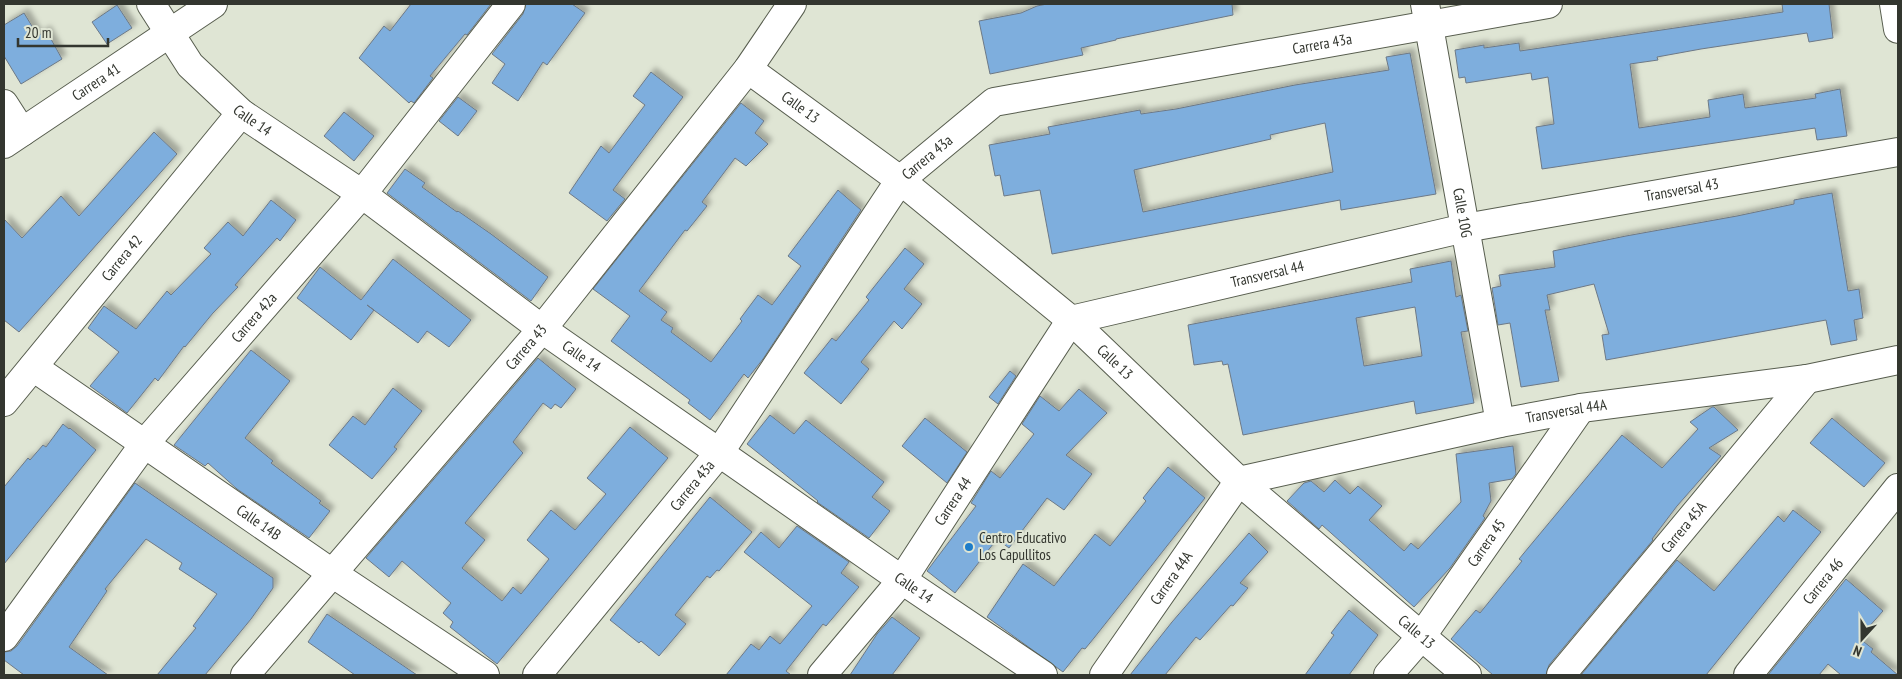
<svg xmlns="http://www.w3.org/2000/svg" width="1902" height="679" font-family="'PT Sans Narrow',sans-serif">
<defs>
<filter id="shadow"><feDropShadow dx="4.5" dy="-4.5" stdDeviation="2.5" flood-color="#0004"/></filter>
</defs>
<rect width="100%" height="100%" fill="#dfe5d4"/>
<!-- building -->
<g fill="#7eaedd" stroke="#6d7986" fill-rule="evenodd" filter="url(#shadow)">
<path d="M411 4H491L467 35 465 34 430 76 433 78 414 103 411 101 409 103 359 58 384 26 390 31Z"/>
<path d="M526 4H572L585 13 547 65 543 62 518 101 492 83 505 64 492 54 523 14Z"/>
<path d="M1047 4H1232L1233 15 1116 39V40L1081 48 1083 55 990 74 979 21 1021 13 1037 6Z"/>
<path d="M1782 4H1829L1833 38 1809 42 1807 33 1701 49 1657 57 1658 60 1630 64 1639 128 1710 117 1708 100 1743 94 1745 108 1816 98 1815 94 1840 89 1847 136 1817 140 1815 128 1542 169 1536 127 1554 124 1548 77 1532 80 1531 73 1466 83 1465 77 1459 78 1455 50 1484 45V48L1519 43 1520 51 1783 12Z"/>
<path d="M117 5 132 28 107 44 92 22Z"/>
<path d="M24 13 38 36 46 30 62 59 21 84 4 56V25Z"/>
<path d="M1410 53 1436 194 1341 210 1340 200 1052 254 1040 190 1004 196 1000 175 995 176 989 145 1050 134 1048 127 1140 110 1141 114 1176 109 1295 85 1389 70 1386 57ZM1325 123 1333 172 1143 212 1134 170 1271 139 1270 135Z"/>
<path d="M651 72 683 97 613 190 625 199 607 221 569 193 601 146 609 153 645 105 633 96Z"/>
<path d="M458 97 477 111 458 136 439 121Z"/>
<path d="M741 103 764 121 755 133 768 144 746 166 735 158 702 202 707 206 687 231 685 230 639 291 667 312 661 320 673 328 671 332 711 362 742 321 740 319 758 295 772 305 801 266 788 256 838 190 861 210 763 359 748 378 744 374 710 420 688 403 690 400 611 341 630 316 593 289Z"/>
<path d="M344 112 374 136 354 161 324 136Z"/>
<path d="M154 132 177 154 19 332 4 320V219L22 238 61 196 79 216Z"/>
<path d="M405 169 425 183 422 187 457 212 458 211 491 234 548 277 531 301 387 193Z"/>
<path d="M1832 193 1848 291 1859 289 1863 318 1854 320 1857 340 1831 345 1826 320 1606 360 1602 335 1609 334 1594 284 1547 295 1550 310H1545L1559 381 1521 387 1510 323 1498 325 1492 288 1501 286 1499 275 1555 267 1553 251 1626 236 1737 216 1794 204V200Z"/>
<path d="M271 200 296 220 280 241 277 238 235 285 238 287 213 313 185 347 184 346 158 381 155 378 127 413 90 386 119 352 88 328 104 306 136 329 167 291 171 295 211 254 204 248 228 222 243 236Z"/>
<path d="M905 248 924 264 904 289 922 304 902 329 894 321 861 362 869 369 841 404 804 373 832 338 836 341 869 300 866 297Z"/>
<path d="M393 259 471 320 449 347 427 331 418 343 367 305 374 310 351 340 297 298 320 267 361 300Z"/>
<path d="M1451 261 1456 297 1461 295 1468 331 1461 332 1474 403 1416 414 1414 401 1243 435 1228 364 1223 365 1222 361 1194 365 1188 325 1412 282 1410 269ZM1415 307 1422 356 1364 366 1356 318Z"/>
<path d="M251 350 290 381 245 438 273 461 271 463 321 501 319 503 330 511 309 538 237 489 208 463 205 466 174 445Z"/>
<path d="M538 358 576 389 561 408 555 404 551 409 543 403 513 442 523 453 465 523 485 540 462 568 502 601 513 587 521 594 549 559 527 540 551 510 575 530 606 494 587 478 630 427 668 458 497 664 450 627 453 622 443 613 451 603 402 561 389 577 366 558Z"/>
<path d="M1010 371 1016 376 998 404 989 397Z"/>
<path d="M393 388 422 411 394 447 397 449 372 479 329 445 353 416 365 425Z"/>
<path d="M1079 389 1107 413 1066 455 1092 474 1064 510 1047 498 1009 548 997 539 955 593 927 571 976 506 971 503 991 471 1000 478 1034 434 1022 424 1040 396 1059 411Z"/>
<path d="M1712 407H1714L1738 430 1709 448 1721 456 1677 506 1652 539 1653 540 1549 665 1546 675H1493L1451 639 1476 610 1480 613 1522 561 1519 559 1622 435 1662 468 1698 429 1690 422Z"/>
<path d="M770 415 794 434 806 420 884 482 872 497 890 511 869 538 817 502 818 501 747 444Z"/>
<path d="M925 418 967 452 947 483 902 446Z"/>
<path d="M1832 418 1885 463 1864 487 1810 443Z"/>
<path d="M63 424 69 429 70 428 96 450 4 564V487L28 458 30 460 43 445 46 447Z"/>
<path d="M1513 446 1516 474 1512 479 1489 483 1491 501 1483 516 1485 518 1450 568 1414 607 1322 525 1319 529 1287 501 1304 483 1311 481 1324 492 1335 480 1350 494 1358 486 1382 506 1369 520 1404 551 1411 543 1418 549 1461 502 1456 454Z"/>
<path d="M1168 467 1205 498 1094 638 1085 649 1082 648 1063 672 987 617 1023 564 1054 586 1095 534 1110 546 1146 501 1143 498Z"/>
<path d="M135 483 273 578V588L251 619 205 675H157L196 628 193 626 217 594 179 569 182 563 146 539 105 589 107 591 69 647 108 675H24L4 660V652L11 651 17 646Z"/>
<path d="M710 497 752 532 719 571 717 570 710 578 707 576 675 615 686 624 659 656 641 641 639 643 610 620Z"/>
<path d="M1793 510 1821 532 1706 675H1581L1677 560 1714 591 1778 516 1784 522Z"/>
<path d="M797 526 849 562 841 573 859 587 826 626 823 624 786 671 791 675H726L751 644 759 650 770 636 780 644 812 606 744 552 761 532 779 548Z"/>
<path d="M1249 533 1268 552 1240 583 1248 588 1233 606 1231 605 1200 640 1196 637 1165 675H1130L1172 622Z"/>
<path d="M1846 579 1883 611 1859 638 1873 649 1871 652 1898 675H1841L1828 664 1819 675H1768Z"/>
<path d="M1349 610 1378 635 1349 675H1305L1334 635 1331 633Z"/>
<path d="M327 614 417 675H355L308 642Z"/>
<path d="M892 617 920 638 892 675H850L877 634Z"/>
</g>
<g fill="none" stroke-linecap="round" stroke-linejoin="round">
<!-- minor casing -->
<g stroke="#575d4e" stroke-width="30">
<g id="minor">
<path id="s1" d="M151 4 190 65 241 113 362 194 542 329 902 580 1043 675"/>
<path id="s2" d="M1425 4 1500 423"/>
<path d="M1894 4 1898 29"/>
<path id="s3" d="M748 69 900 180 1071 320 1239 481 1467 675"/>
<path d="M4 104 22 132"/>
<path id="s4" d="M4 144 213 4"/>
<path id="s5" d="M33 367 332 573 485 675"/>
<path id="s6" d="M4 402 241 113"/>
<path id="s7" d="M4 637 145 443 362 194 511 4"/>
<path id="s8" d="M245 675 542 329 748 69 792 4"/>
<path id="s9" d="M537 675 719 453 900 180 994 102 1548 4"/>
<path id="s10" d="M822 675 902 580 1071 320 1465 228 1898 152"/>
<path id="s11" d="M1104 675 1239 481 1500 423 1581 408 1807 379 1898 360"/>
<path id="s12" d="M1388 675 1421 637 1581 408"/>
<path id="s13" d="M1561 675 1807 379"/>
<path id="s14" d="M1748 675 1898 488"/>
</g>
</g>
<!-- minor -->
<use href="#minor" stroke="#fff" stroke-width="28"/>
</g>
<!-- markers -->
<circle fill="#1e7dc9" stroke="#dfe5d4" stroke-width="2" cx="969" cy="547" r="5"/>
<g text-anchor="middle" stroke-width="4" stroke-linejoin="round" paint-order="stroke">
<!-- street labels -->
<g font-size="15" fill="#33362f" stroke="#dfe5d4">
<text dy="5" stroke="none"><textPath href="#s9" startOffset="1070">Carrera 43a</textPath></text>
<text dy="5" stroke="none"><textPath href="#s4" startOffset="111">Carrera 41</textPath></text>
<text dy="5" stroke="none"><textPath href="#s3" startOffset="65">Calle 13</textPath></text>
<text dy="5" stroke="none"><textPath href="#s1" startOffset="156">Calle 14</textPath></text>
<text dy="5" stroke="none"><textPath href="#s9" startOffset="650">Carrera 43a</textPath></text>
<text dy="5" stroke="none"><textPath href="#s10" startOffset="1059">Transversal 43</textPath></text>
<text dy="5" stroke="none"><textPath href="#s2" startOffset="212">Calle 10G</textPath></text>
<text dy="5" stroke="none"><textPath href="#s6" startOffset="186">Carrera 42</textPath></text>
<text dy="5" stroke="none"><textPath href="#s10" startOffset="636">Transversal 44</textPath></text>
<text dy="5" stroke="none"><textPath href="#s7" startOffset="406">Carrera 42a</textPath></text>
<text dy="5" stroke="none"><textPath href="#s8" startOffset="432">Carrera 43</textPath></text>
<text dy="5" stroke="none"><textPath href="#s1" startOffset="561">Calle 14</textPath></text>
<text dy="5" stroke="none"><textPath href="#s3" startOffset="470">Calle 13</textPath></text>
<text dy="5" stroke="none"><textPath href="#s11" startOffset="571">Transversal 44A</textPath></text>
<text dy="5" stroke="none"><textPath href="#s9" startOffset="245">Carrera 43a</textPath></text>
<text dy="5" stroke="none"><textPath href="#s10" startOffset="218">Carrera 44</textPath></text>
<text dy="5" stroke="none"><textPath href="#s5" startOffset="274">Calle 14B</textPath></text>
<text dy="5" stroke="none"><textPath href="#s13" startOffset="192">Carrera 45A</textPath></text>
<text dy="5" stroke="none"><textPath href="#s12" startOffset="165">Carrera 45</textPath></text>
<text dy="5" stroke="none"><textPath href="#s11" startOffset="118">Carrera 44A</textPath></text>
<text dy="5" stroke="none"><textPath href="#s14" startOffset="120">Carrera 46</textPath></text>
<text dy="5" stroke="none"><textPath href="#s1" startOffset="966">Calle 14</textPath></text>
<text dy="5" stroke="none"><textPath href="#s3" startOffset="875">Calle 13</textPath></text>
</g>
<!-- poi labels -->
<g font-size="15" fill="#33362f" stroke="#dfe5d4" text-anchor="start">
<text x="979" y="543">Centro Educativo<tspan x="979" dy="17">Los Capullitos</tspan></text>
</g>
</g>
<!-- border -->
<rect width="1902" height="679" fill="none" stroke="#33362f" stroke-width="10"/>
<!-- north arrow -->
<g transform="translate(1862 639) rotate(201)" stroke="#dfe5d4" stroke-width="4" paint-order="stroke">
<path d="M0-4L9 19L0 12L-9 19Z" fill="#33362f"/>
<text y="-8" font-size="14" font-weight="bold" text-anchor="middle" fill="#33362f">N</text>
</g>
<!-- scale -->
<path d="M18 38v8h90v-8" fill="none" stroke="#33362f" stroke-width="2.5"/>
<text x="25" y="38" font-size="15" fill="#33362f" stroke="#dfe5d4" stroke-width="4" paint-order="stroke">20 m</text>
</svg>
